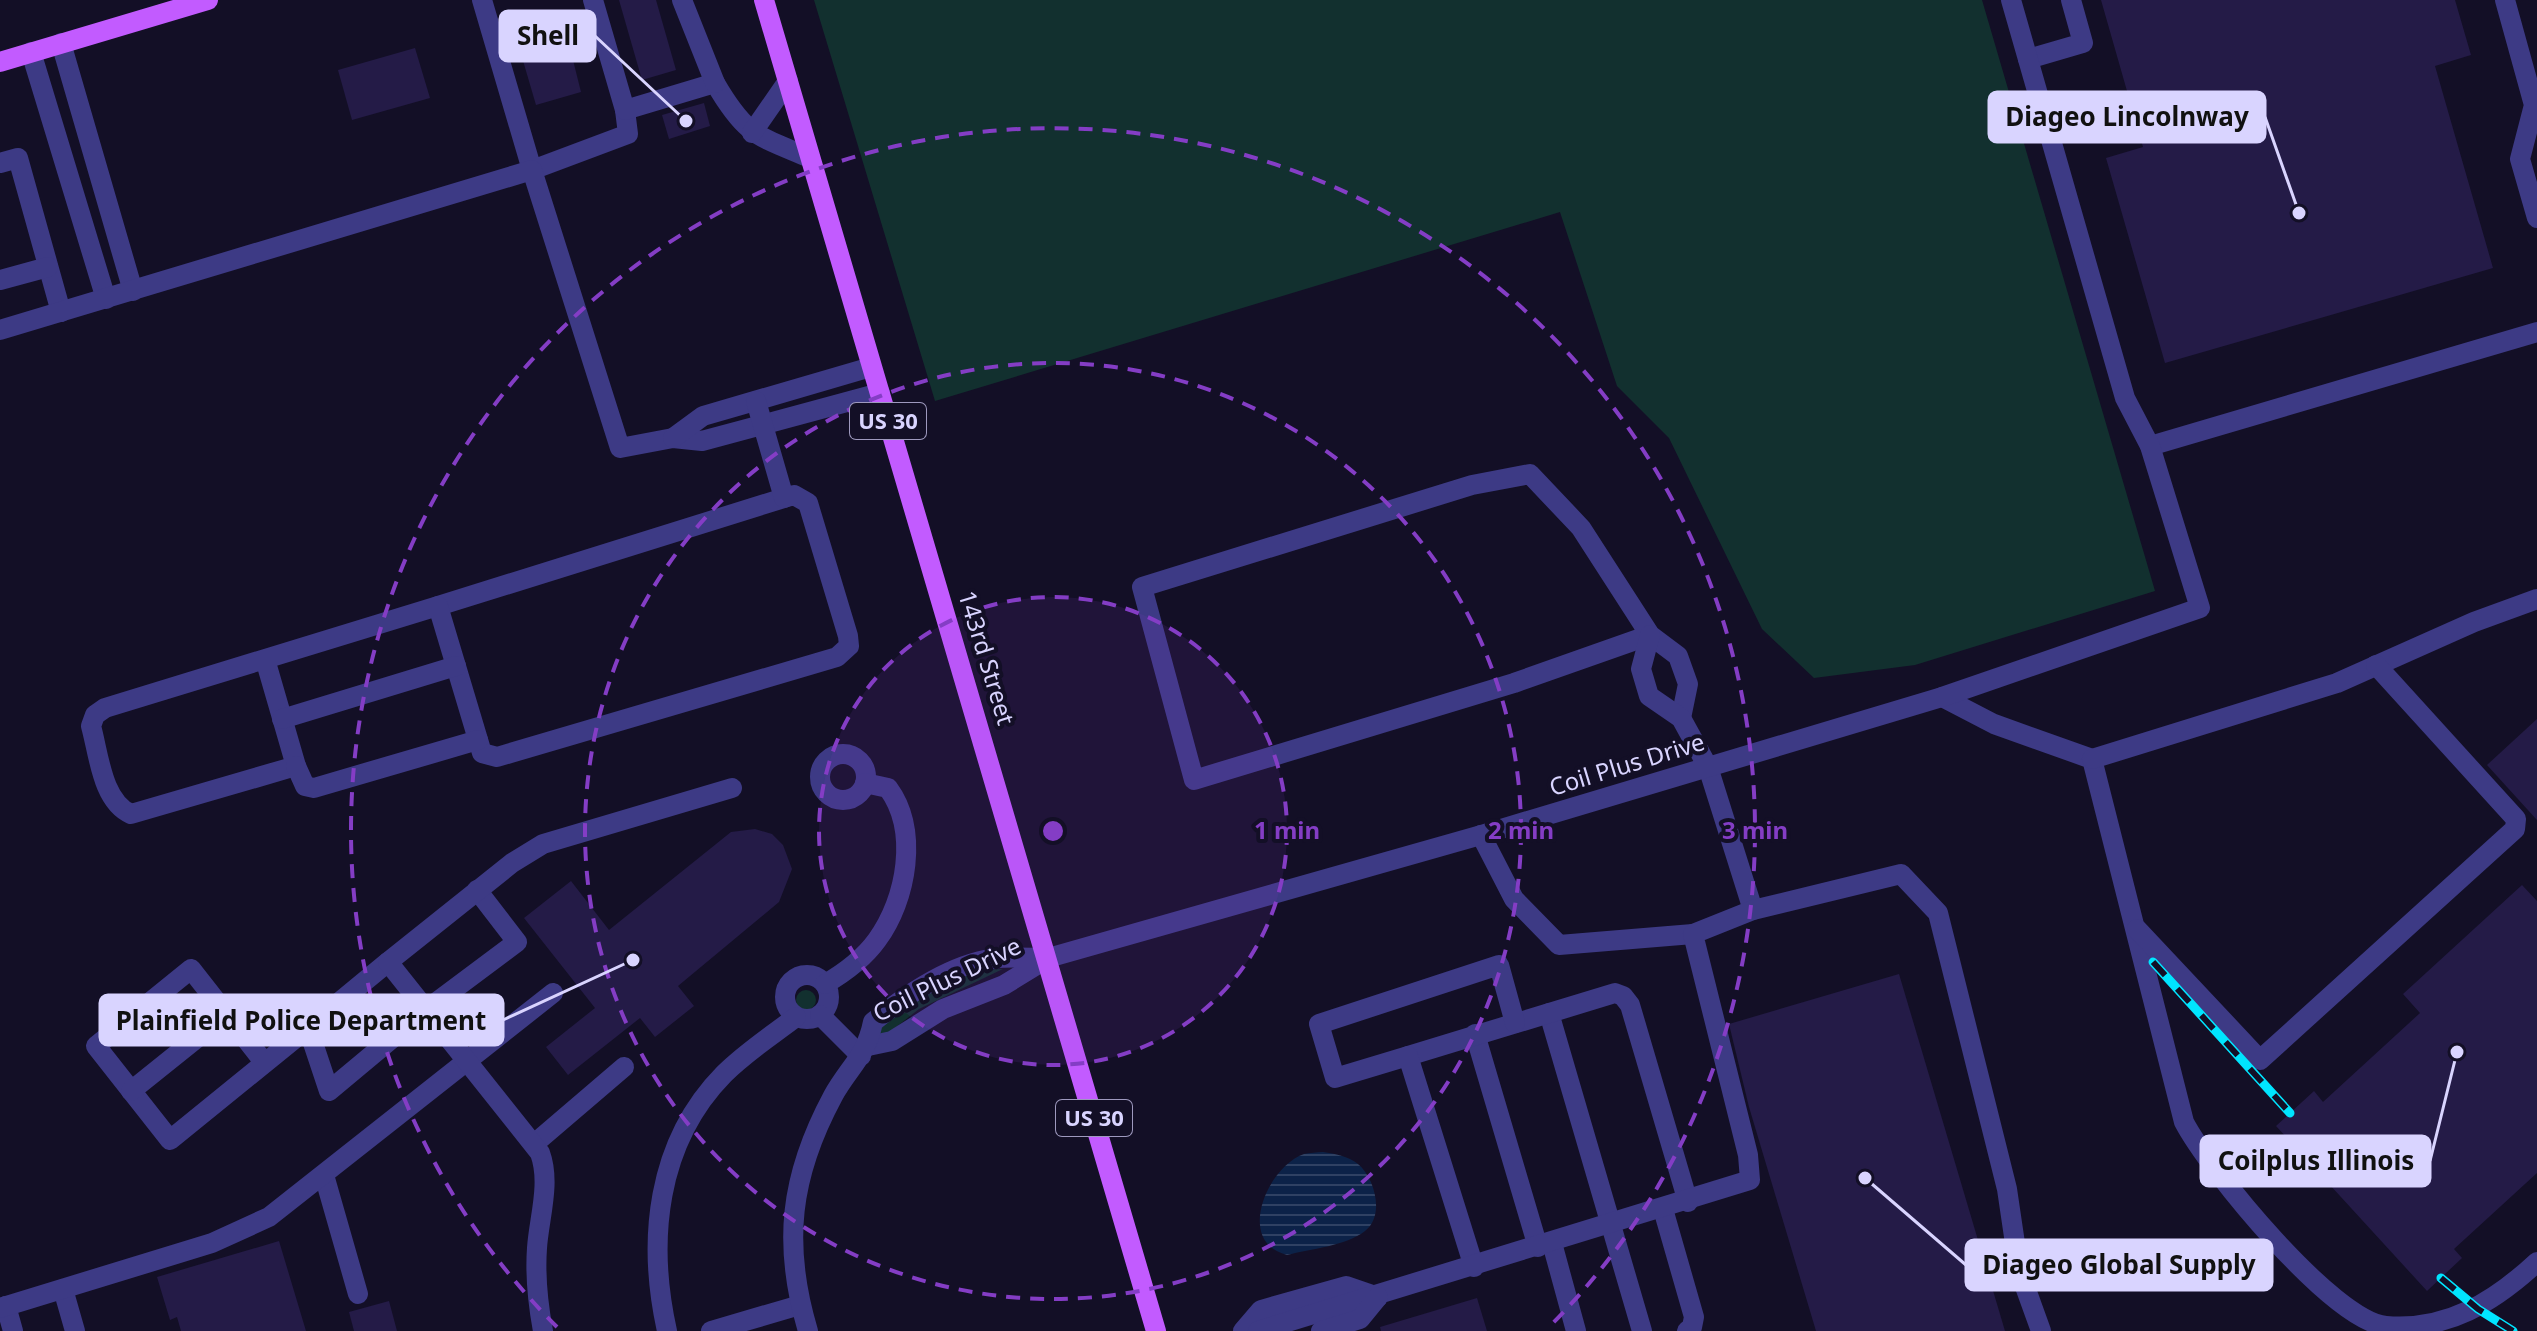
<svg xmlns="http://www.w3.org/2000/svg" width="2537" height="1331" font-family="'Noto Sans',sans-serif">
<defs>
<pattern id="water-rules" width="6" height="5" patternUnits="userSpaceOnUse" patternTransform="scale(2)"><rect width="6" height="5" fill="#0c2248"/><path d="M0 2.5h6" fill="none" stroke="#2f4163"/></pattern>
</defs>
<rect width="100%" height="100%" fill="#130f26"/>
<!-- green -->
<g fill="#12302f">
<path d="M814 0H1982L2155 591 1915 665 1814 678 1762 629 1669 438 1617 386 1560 212 935 401Z"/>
<path d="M1003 969 919 1009 886 1035H879V1028C914 1002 956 968 1003 969Z"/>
<circle cx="806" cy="1000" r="10"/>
</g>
<!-- water -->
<path fill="url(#water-rules)" d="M1323 1152C1335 1154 1348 1156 1358 1164 1375 1178 1385 1216 1365 1231 1346 1246 1310 1249 1287 1255 1235 1242 1267 1167 1304 1154 1310 1153 1317 1152 1323 1152Z"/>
<!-- building -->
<g fill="#241b47">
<path d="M619 0H656L676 70 642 80Z"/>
<path d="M2101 0H2455L2471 55 2435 66 2493 268 2165 363 2106 158 2143 147Z"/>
<path d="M558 17 568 40 581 92 536 105 514 30Z"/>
<path d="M415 48 430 98 352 120 338 70Z"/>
<path d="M704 103 710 126 669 139 662 115Z"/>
<path d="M2537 719V820L2487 765Z"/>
<path d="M755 829 772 834 783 845 792 869 779 902 678 986 694 1006 655 1037 640 1018 568 1075 546 1047 595 1008 524 918 571 881 609 930 731 832Z"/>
<path d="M2522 885 2537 901V1173L2454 1249 2462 1258 2427 1291 2276 1126 2314 1091 2323 1102 2420 1013 2403 994Z"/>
<path d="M1899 974 2005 1331H1816L1749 1107 1729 1024Z"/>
<path d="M279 1241 306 1331H181L177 1317 170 1320 157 1277Z"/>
<path d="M1477 1298 1487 1331H1381L1380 1327Z"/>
<path d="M389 1301 397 1331H354L349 1312Z"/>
</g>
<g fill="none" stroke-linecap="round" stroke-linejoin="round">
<!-- minor -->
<g stroke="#3d3a85" stroke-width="20">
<path d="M482 0 532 170 628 134 625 110"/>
<path d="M593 0 625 110 715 83C746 136 756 135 810 158"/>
<path d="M682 0 715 83"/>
<path d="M2505 0 2534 105 2520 159 2537 218"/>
<path d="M61 43 133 291"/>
<path d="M31 52 106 299"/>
<path d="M2028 59 2083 43 2071 0"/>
<path d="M752 133 788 81"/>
<path d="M0 163 18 158 61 312"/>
<path d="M0 280 48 267"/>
<path d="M0 330 532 170 620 448 673 438 702 441 880 393"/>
<path d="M673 438 703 416 871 367"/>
<path d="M2150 446 2537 332"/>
<path d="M438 606 784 498"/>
<path d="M1650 635 1514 683 1194 780 1142 587 1472 485 1530 474 1581 528 1650 635 1678 656 1688 684 1681 718"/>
<path d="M1650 635 1641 669 1649 696 1681 718 1708 767 1753 910"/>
<path d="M265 659 296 766 131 814C102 801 99 755 91 726L95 715 105 708 438 606 482 753 497 757 837 657 849 646 848 636 808 503 794 495 784 498 756 401"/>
<path d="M1942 697 1994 724 2092 759 2184 1122C2209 1170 2333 1321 2386 1326 2447 1331 2494 1302 2537 1262"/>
<path d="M282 719 456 666"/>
<circle cx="843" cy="777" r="23"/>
<path d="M2092 759 2337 683 2474 622 2537 599"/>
<path d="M296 766 305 786 314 788 478 740"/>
<path d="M1481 835 1514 899 1559 945 1693 934"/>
<path d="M2137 929 2260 1060 2515 829 2516 819 2376 665"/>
<path d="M388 962 308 1028 329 1091 426 1010 517 942 477 890"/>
<circle cx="807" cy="997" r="22"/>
<path d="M825 984C844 973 864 958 877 940 907 899 919 830 888 788L865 783"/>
<path d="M1549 1013 1642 1331"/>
<path d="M820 1015 861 1056"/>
<path d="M1475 1034 1538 1247"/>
<path d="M868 1046 892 1041 943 1009 1004 985 1048 958 1481 835 1942 697 2200 608 2150 446 2125 398 2011 0"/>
<path d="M1408 1056 1615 993 1623 996 1630 1005 1688 1202"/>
<path d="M264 1062 191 969 96 1046 170 1140 308 1028"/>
<path d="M131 1091 227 1014"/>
<path d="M534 1144 624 1067"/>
<path d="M324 1175 358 1294"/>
<path d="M1663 1209 1694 1317 1692 1327 1687 1331"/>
<path d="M1552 1243 1576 1331"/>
<path d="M1474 1267 1408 1056 1335 1078 1319 1024 1499 965 1515 1023"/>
<path d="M2023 1281 2041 1331"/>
<path d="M63 1289 75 1331"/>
<path d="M6 1306 13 1331"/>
<path d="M0 1308 212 1243 269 1217 553 993"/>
<path d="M543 1331C538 1304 535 1276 537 1248 539 1218 551 1183 540 1153L388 962 512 863 543 844 732 788"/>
<path d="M667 1331C647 1241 656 1143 724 1074 746 1052 771 1036 796 1017"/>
<path d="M711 1331 800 1305"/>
<path d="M808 1331C782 1244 790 1176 833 1096 849 1067 866 1057 873 1022 907 994 953 962 999 958 1015 957 1032 958 1048 958"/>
<path d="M1243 1331 1261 1310 1346 1286 1378 1297"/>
<path d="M1258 1331 1750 1180 1748 1155 1693 934 1753 910 1901 874 1938 913 2007 1189 2017 1257"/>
<path d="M1321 1331 1360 1319 1378 1297"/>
</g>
<!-- major -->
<g stroke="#c25bff" stroke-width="20">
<path d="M764 0 1156 1331"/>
<path d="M0 62 208 0"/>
</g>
<!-- rail casing -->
<g stroke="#00e5ff" stroke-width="9">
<g id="rail">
<path d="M2153 962 2290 1113"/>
<path d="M2441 1278 2478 1309 2513 1331"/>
</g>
</g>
<!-- rail -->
<use href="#rail" stroke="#130f26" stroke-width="6" stroke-dasharray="18" stroke-linecap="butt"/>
</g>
<!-- distance rings -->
<circle cx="1053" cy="831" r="234" fill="#843dc5" fill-opacity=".12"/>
<g fill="none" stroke="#843dc5" stroke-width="4" stroke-dasharray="14 10">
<circle cx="1053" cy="831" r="234"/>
<circle cx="1053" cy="831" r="468"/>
<path d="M557 1327A702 702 0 1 1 1549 1327"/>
</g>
<g text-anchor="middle" stroke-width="8" stroke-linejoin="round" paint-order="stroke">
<!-- shield labels -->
<g fill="#130f26" stroke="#9e99be" stroke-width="2">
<rect x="850" y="403" width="76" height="36" rx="6"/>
<rect x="1056" y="1100" width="76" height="36" rx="6"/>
</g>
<g font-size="22" font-weight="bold" fill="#d9d4ff">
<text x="888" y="429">US 30</text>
<text x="1094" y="1126">US 30</text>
</g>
<!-- street labels -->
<g font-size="24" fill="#d9d4ff" stroke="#130f26">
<text transform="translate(986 658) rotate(73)" y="8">143rd Street</text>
<text transform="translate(1627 765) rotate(-17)" y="8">Coil Plus Drive</text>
<text transform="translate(947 980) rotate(-26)" y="8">Coil Plus Drive</text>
</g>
</g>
<circle cx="1053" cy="831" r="12" fill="#843dc5" stroke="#130f26" stroke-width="4"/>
<g font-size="24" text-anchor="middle" font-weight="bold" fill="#843dc5" stroke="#130f26" stroke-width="8" stroke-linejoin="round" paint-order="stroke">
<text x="1287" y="839">1 min</text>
<text x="1521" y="839">2 min</text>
<text x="1755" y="839">3 min</text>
</g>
<!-- callouts -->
<path fill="none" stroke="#d9d4ff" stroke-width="3" d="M686 121L595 36M2299 213L2265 117M633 960L503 1020M2457 1052L2430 1161M1865 1178L1966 1265"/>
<g fill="#d9d4ff" stroke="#130f26" stroke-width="3">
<circle cx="686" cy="121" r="8"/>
<circle cx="2299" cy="213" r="8"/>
<circle cx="633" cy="960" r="8"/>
<circle cx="2457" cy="1052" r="8"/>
<circle cx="1865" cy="1178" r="8"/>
</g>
<g fill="#d9d4ff" stroke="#d9d4ff" stroke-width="3">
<rect x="500" y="11" width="95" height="50" rx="8"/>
<rect x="1989" y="92" width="276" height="50" rx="8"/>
<rect x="100" y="995" width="403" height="50" rx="8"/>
<rect x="2201" y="1136" width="229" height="50" rx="8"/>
<rect x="1966" y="1240" width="306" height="50" rx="8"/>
</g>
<g font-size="26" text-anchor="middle" font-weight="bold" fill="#111">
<text x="548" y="45">Shell</text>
<text x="2127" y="126">Diageo Lincolnway</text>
<text x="301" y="1030">Plainfield Police Department</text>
<text x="2316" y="1170">Coilplus Illinois</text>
<text x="2119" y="1274">Diageo Global Supply</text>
</g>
</svg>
